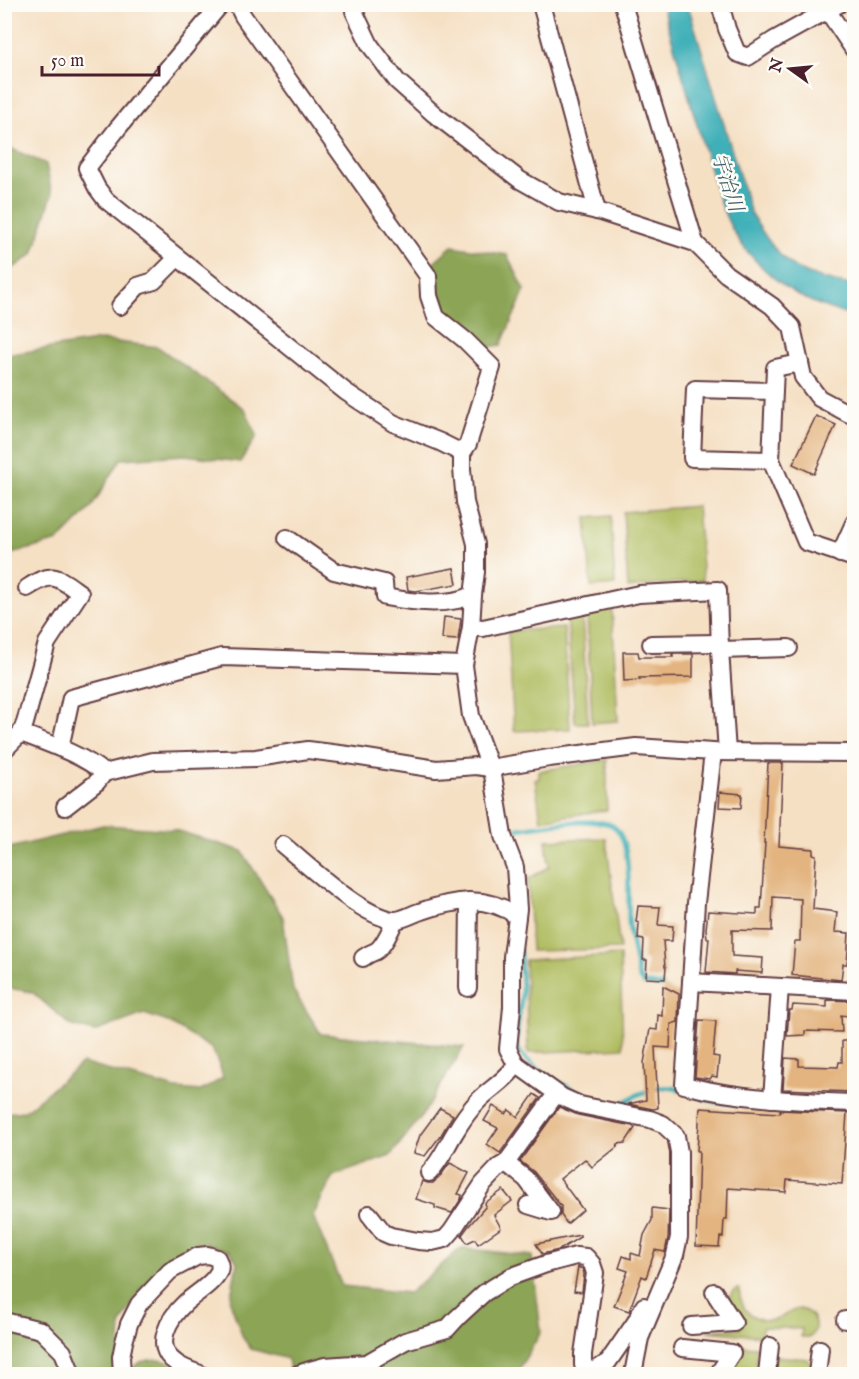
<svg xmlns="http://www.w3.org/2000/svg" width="859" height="1379" font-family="'IM FELL English','Noto Serif JP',serif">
<rect width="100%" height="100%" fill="#fdfcf7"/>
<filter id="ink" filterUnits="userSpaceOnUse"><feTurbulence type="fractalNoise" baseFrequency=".0167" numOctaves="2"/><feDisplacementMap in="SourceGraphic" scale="12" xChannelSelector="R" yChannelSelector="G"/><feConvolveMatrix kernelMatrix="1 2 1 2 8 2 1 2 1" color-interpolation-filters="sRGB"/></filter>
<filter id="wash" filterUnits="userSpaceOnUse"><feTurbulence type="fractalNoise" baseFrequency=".008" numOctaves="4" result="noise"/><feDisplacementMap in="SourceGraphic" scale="24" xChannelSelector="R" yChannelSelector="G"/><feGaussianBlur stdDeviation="1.35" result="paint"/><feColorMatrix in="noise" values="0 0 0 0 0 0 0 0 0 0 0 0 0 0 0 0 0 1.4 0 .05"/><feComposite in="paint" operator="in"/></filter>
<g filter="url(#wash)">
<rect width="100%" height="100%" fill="#f5e0c4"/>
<!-- green -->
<g fill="#afbc5e" stroke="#7c6e44" stroke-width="1.5">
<path d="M697 506 703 580 628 588 623 512Z"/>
<path d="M611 516 615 585 591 587 586 518Z"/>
<path d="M612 608 618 721 592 723 587 613Z"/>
<path d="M582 614 588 723H575L567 616Z"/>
<path d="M564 628 570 729 514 731 508 631Z"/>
<path d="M607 760V810L541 820 535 779H539V771Z"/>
<path d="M606 838 620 949 531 951 528 879 549 867 546 840Z"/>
<path d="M620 955 623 1048 528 1053 525 960Z"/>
<path d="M736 1289H739C740 1294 740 1299 742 1303 746 1317 765 1323 778 1319 785 1316 791 1309 800 1309 813 1310 821 1329 810 1337H801L802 1329 763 1327 760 1336 707 1331 740 1328 726 1301Z"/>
<path d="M741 1346 757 1347 756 1373 760 1374H754L753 1368 743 1367 741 1369V1374H726L742 1350Z"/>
<path d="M776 1356 808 1359 811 1363 810 1374 774 1371Z"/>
</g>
<!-- forest -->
<g fill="#8ba455" stroke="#6a6240" stroke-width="1.5">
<path d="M5 146 46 164 52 195 33 254 5 274Z"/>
<path d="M452 246 507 255 525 290 501 345 482 348 435 312 426 273 436 260Z"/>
<path d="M101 340 158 347 245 409 257 436 240 462 185 455 121 459 91 508 58 541 11 554 4 550 5 352 12 354Z"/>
<path d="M103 825 175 830 242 851 283 917 293 990 321 1034 464 1047 424 1113 390 1156 333 1176 313 1216 342 1286 409 1293 461 1248 532 1256 541 1332 516 1374H286L290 1371 288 1359 251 1349 243 1338 230 1301 237 1262 230 1251 205 1243 181 1252 141 1289 121 1324 119 1365 131 1369C152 1351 172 1362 193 1374H5V1113L25 1111 82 1063 176 1089 201 1091 223 1078 220 1067 211 1048 168 1022 144 1014 94 1032 70 1025 32 992 8 988 5 996V849Z"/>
</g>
<!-- water -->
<path fill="#3fb0b8" stroke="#446872" stroke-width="1.5" d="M662 5H688L751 214C764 234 778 259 800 270 816 279 837 282 854 286V317C838 311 822 307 806 299 780 287 749 258 735 234 728 223 724 211 719 200Z"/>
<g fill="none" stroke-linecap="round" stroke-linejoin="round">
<!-- stream -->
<g stroke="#3fb0b8" stroke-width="4.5">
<path d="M518 829C541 826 588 817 609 824 635 833 627 901 629 924 631 941 635 957 638 974L640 979 644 984 662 986"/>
<path d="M520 951C520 965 522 979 522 993 521 1008 514 1035 518 1048 524 1068 601 1108 621 1103 625 1102 630 1099 633 1097 650 1089 664 1084 682 1090"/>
<path d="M698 1096 716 1102 746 1104"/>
</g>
</g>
<g id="blocks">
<!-- building -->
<g fill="#e3b47f">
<path d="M816 416 836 425 814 474 793 464Z"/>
<path d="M454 568 457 584 416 591 408 590 406 577Z"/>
<path d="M444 617 461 619 458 640 442 639Z"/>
<path d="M623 652H638L639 657H673L672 654H693V677L639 678 640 680 624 681Z"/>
<path d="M768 763H783L779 846 813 849V854L816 855 813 909 837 912 835 932 849 933 847 964H843L841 980 792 975 795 941H800L801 899 773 897 772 931 732 930V956L763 958 762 973 735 971V974L706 972 709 938H707L706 929 708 911 757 914V908H761L765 843H764Z"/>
<path d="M720 792 742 794 741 808 719 807Z"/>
<path d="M638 906 660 907 658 925 673 926 672 941H663L665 967H666L665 979 646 978 647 960H643L644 940 638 939 639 923 636 922Z"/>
<path d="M663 986 679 994 678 1022 671 1024 670 1048 655 1047 658 1108 653 1109 628 1104 646 1100 644 1063 650 1029 657 1030 658 1015 662 1016Z"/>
<path d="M827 1000 855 1001V1017L841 1015 842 1032 805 1031V1035L787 1036 789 1010H792L793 1005 827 1007Z"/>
<path d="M699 1020 716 1021 713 1056 719 1057 717 1077 712 1076 710 1079 695 1077Z"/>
<path d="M842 1041H855V1064L852 1092 783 1089 785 1058 799 1059V1066L838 1067 839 1062H842Z"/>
<path d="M534 1094 540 1098 500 1153 487 1144 498 1128 484 1121 493 1106 506 1114 509 1110 518 1117Z"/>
<path d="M559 1107 578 1115 632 1126 635 1128 625 1143 618 1144 617 1147 592 1167 585 1159 560 1179 583 1210 567 1224 561 1215V1206L534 1172 520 1161Z"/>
<path d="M440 1108 453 1115 441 1135 425 1156 414 1153 420 1135Z"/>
<path d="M700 1108 780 1113V1110L847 1113 842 1184 787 1180 786 1192 728 1188 727 1219H724L723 1237H720L719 1247 696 1246 699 1151H697Z"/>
<path d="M450 1163 469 1173 458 1194 462 1195 461 1199 452 1213 435 1208V1205L416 1199 422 1181 428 1183H433L441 1175Z"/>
<path d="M503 1190 512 1201 494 1215 501 1228 478 1244 475 1239 467 1243 462 1235 467 1228 486 1206 485 1203Z"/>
<path d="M652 1208 669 1210 668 1238 665 1252 655 1250 646 1278 642 1276 629 1311 614 1306 628 1271 619 1268 623 1256 631 1259V1253L640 1256 644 1235 652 1220Z"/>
<path d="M580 1235V1237L559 1250 542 1254 536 1244Z"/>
<path d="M578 1267 583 1269 584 1274 582 1292 574 1291Z"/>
</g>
</g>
</g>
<g filter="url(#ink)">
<use href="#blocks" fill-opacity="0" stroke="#643c42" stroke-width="1.5"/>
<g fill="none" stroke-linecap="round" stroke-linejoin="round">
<!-- street casing -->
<g stroke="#643c42" stroke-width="20">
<g id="street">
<path d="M221 4 118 128 87 168 97 188 106 200 346 392 393 423 440 442 462 453"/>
<path d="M237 4 243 16 428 276 429 296 436 317 465 340 492 367 468 444 462 453V469L465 502 476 544V572L473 595 471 627 464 665 471 716 493 775 503 836 515 867 518 909 512 957V1007L508 1049 516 1064 562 1097 580 1105 650 1119 663 1124 676 1136 679 1152V1237L675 1255 640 1338 633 1374"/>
<path d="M354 4V11L370 45 397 81 434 114 520 180 559 202 597 211 695 243 726 274 772 306 792 327 803 377 819 398 849 414 854 415"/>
<path d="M541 4 597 211"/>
<path d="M623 4 695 243"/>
<path d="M720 4 727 29 737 53 748 57 774 40 839 4"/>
<path d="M823 4 854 50"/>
<path d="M120 306 138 286 154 281 177 258"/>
<path d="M800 363 775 368 774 391 695 389 692 458 771 460 806 542 854 558"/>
<path d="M771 460 774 391"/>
<path d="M287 538 334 571 384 583 385 597C412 602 447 607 473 595"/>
<path d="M840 554 854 523"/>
<path d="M471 627 483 628 639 594 718 590 720 650 727 752"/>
<path d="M651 644 720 643"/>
<path d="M720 650 789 648"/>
<path d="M21 733 25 723 47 643 80 593C56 576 53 571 27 588"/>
<path d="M60 748 71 698 222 657 464 665"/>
<path d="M4 750 21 733C47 743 83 755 104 773L153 761 256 758 308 750 348 755 436 769 476 766 490 768 549 758 636 747 713 752 854 753"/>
<path d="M713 752 696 903 691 982 854 991"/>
<path d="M65 807 97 782 104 773"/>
<path d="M283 845C309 866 361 916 393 920 401 921 412 914 419 912 453 900 486 894 517 916"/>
<path d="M363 958C368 954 370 954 376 951 383 947 392 928 395 920"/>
<path d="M691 982 684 1085C739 1099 797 1101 854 1103"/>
<path d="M468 988 469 901"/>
<path d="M772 1099 780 987"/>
<path d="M506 1163 526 1179 551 1212 528 1205"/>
<path d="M429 1173C441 1160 445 1149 454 1134 461 1122 469 1110 479 1100 490 1089 510 1077 516 1064"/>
<path d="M369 1214 384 1233 391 1236 418 1241 432 1242 445 1239 452 1231 483 1184 499 1167 506 1163 556 1094"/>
<path d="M845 1320H854"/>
<path d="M4 1321 41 1330 63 1352 72 1374"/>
<path d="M691 1326 734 1323 714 1292"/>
<path d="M682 1348 732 1353 718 1374"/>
<path d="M122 1374 121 1357 124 1342 129 1324 139 1304 170 1271 198 1256 208 1255 217 1258C219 1263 221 1265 219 1271 213 1284 196 1293 185 1303 170 1317 152 1346 175 1362 182 1368 192 1371 200 1374"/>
<path d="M298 1374 310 1370 325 1366 367 1363 405 1341 447 1329 457 1318 484 1293 510 1277 546 1264 576 1256 586 1257 592 1264 595 1273 583 1354V1365L586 1369 596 1370 608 1362 635 1323 644 1306"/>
<path d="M767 1374 770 1346"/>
<path d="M817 1374 820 1349"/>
</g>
</g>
<!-- street -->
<use href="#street" stroke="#fff" stroke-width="16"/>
</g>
</g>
<g text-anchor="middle" stroke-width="5" stroke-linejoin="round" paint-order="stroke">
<!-- water labels -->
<g font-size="20" font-style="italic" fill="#45606a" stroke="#fdfcf7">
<text transform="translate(728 182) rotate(72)" y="7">宇治川</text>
</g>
</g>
<!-- margin -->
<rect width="859" height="1379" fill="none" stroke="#fdfcf7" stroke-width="24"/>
<!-- north arrow -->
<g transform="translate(790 69) rotate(285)" stroke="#fdfcf7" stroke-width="4.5" paint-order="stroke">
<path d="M0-4.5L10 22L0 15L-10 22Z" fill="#4a1f2b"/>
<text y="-9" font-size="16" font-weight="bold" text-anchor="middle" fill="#4a1f2b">N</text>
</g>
<!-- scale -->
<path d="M42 66v9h117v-9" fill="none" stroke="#4a1f2b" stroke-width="3"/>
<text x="51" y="66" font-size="18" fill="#4a1f2b" stroke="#fdfcf7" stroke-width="4.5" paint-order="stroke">50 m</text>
</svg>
